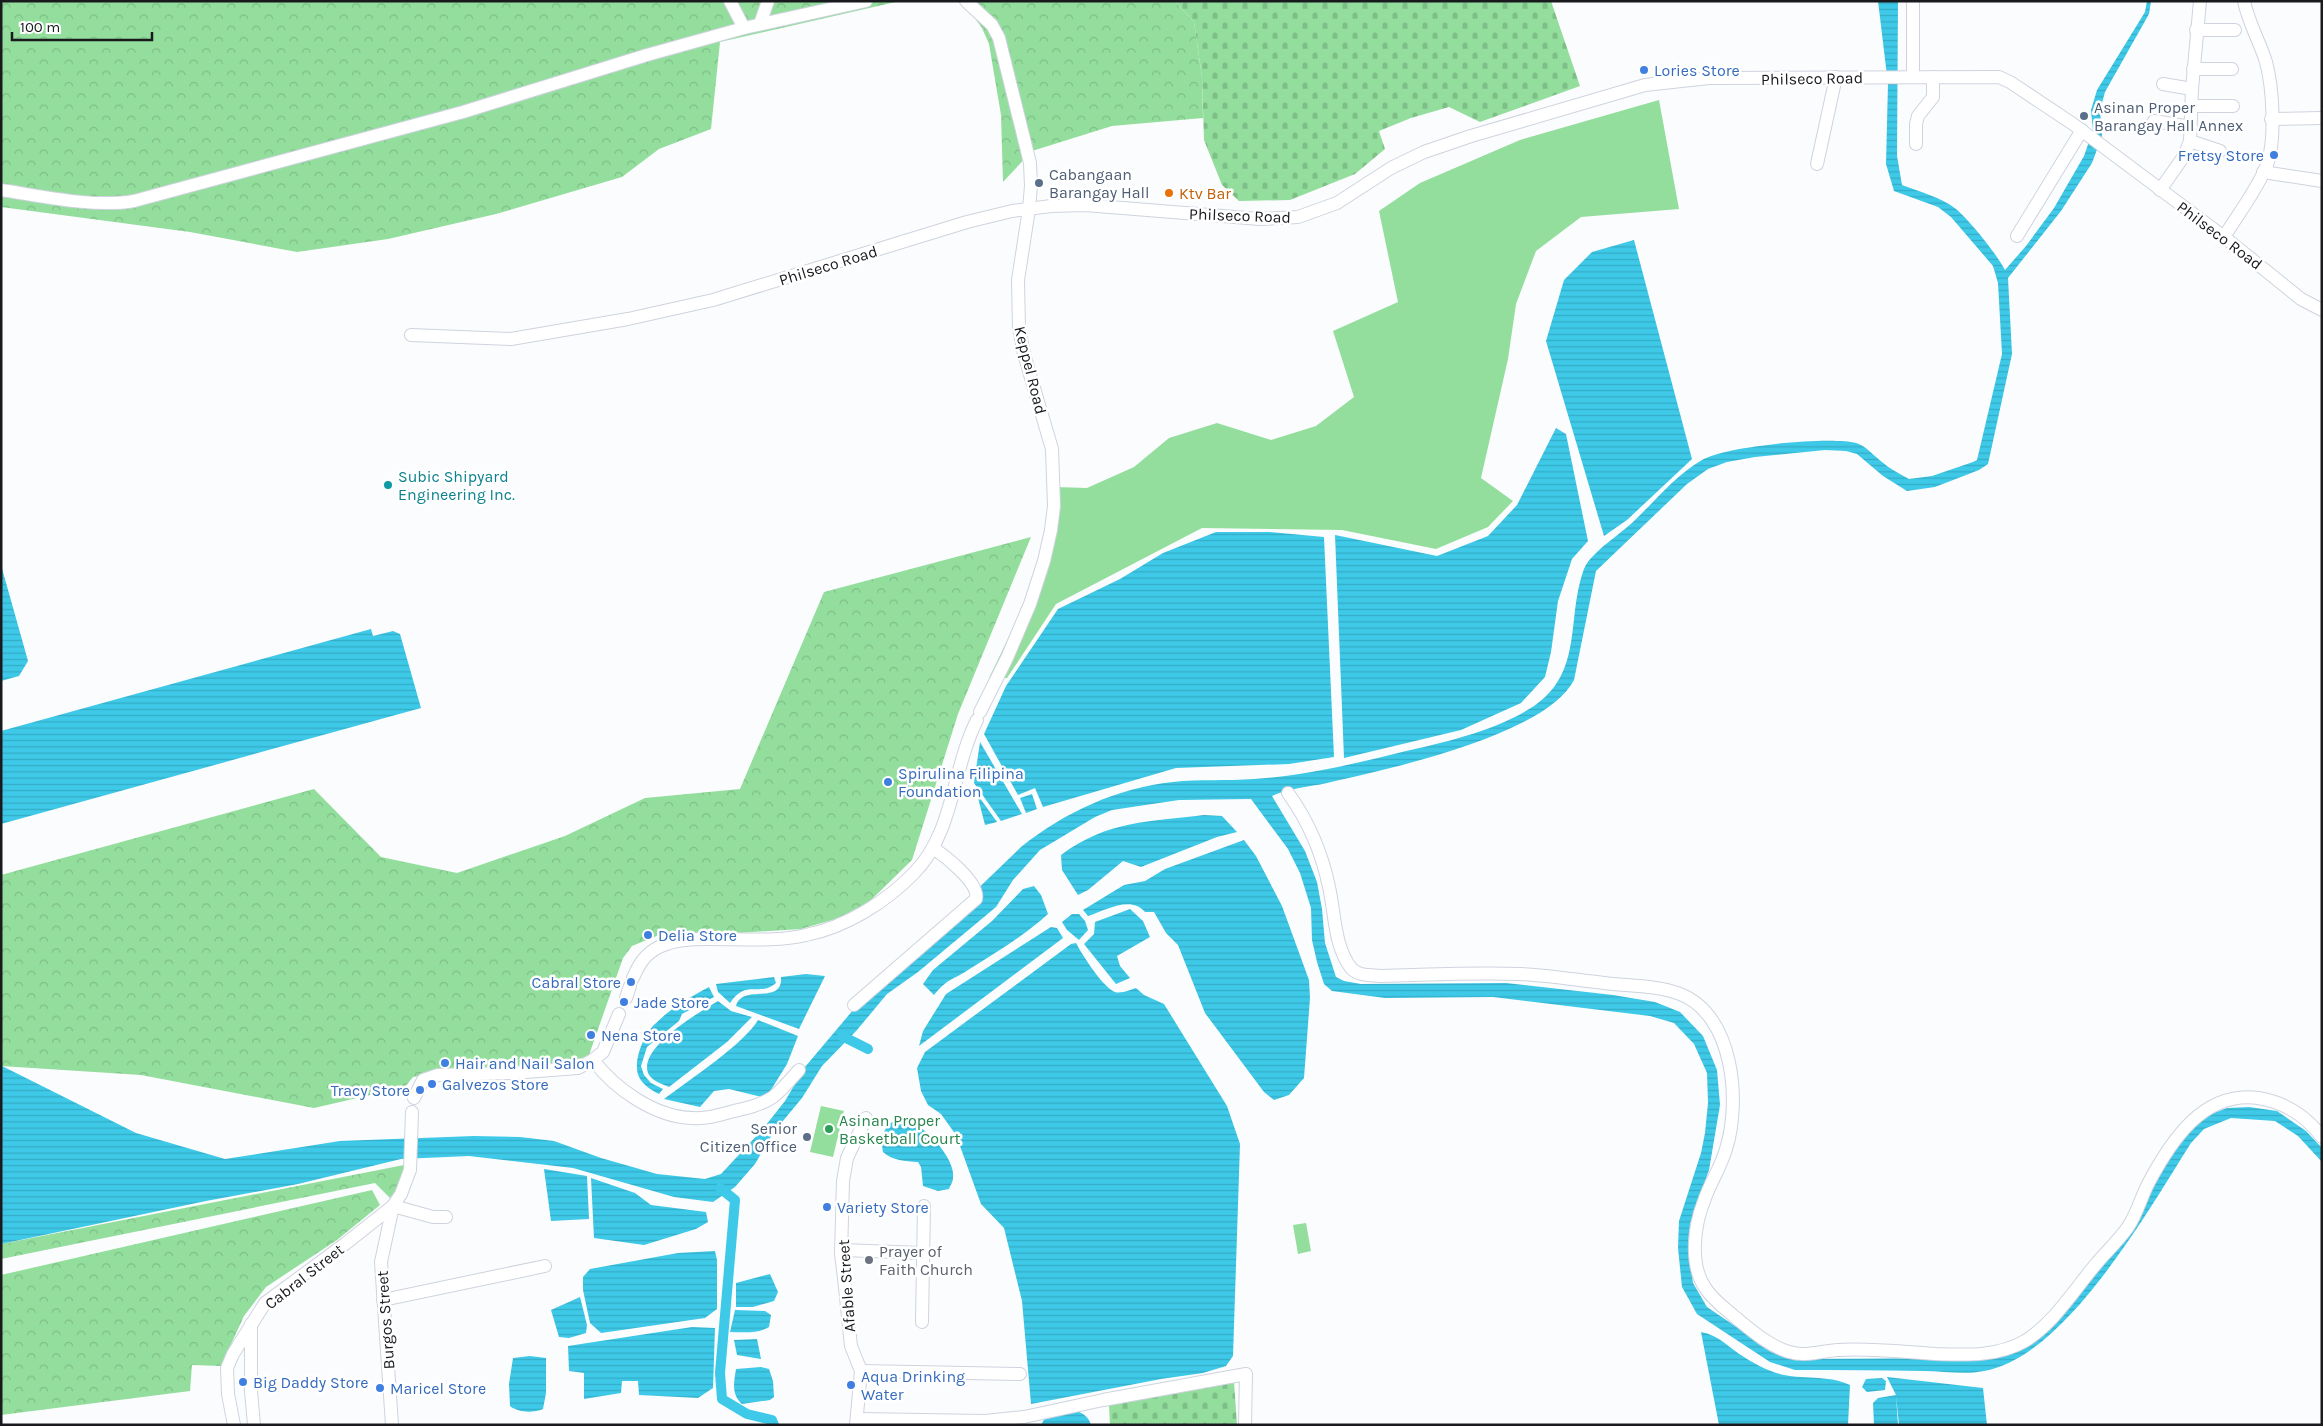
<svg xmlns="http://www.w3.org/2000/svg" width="2323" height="1426" font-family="Karla,sans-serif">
<defs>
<pattern id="forest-crowns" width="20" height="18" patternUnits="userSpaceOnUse" patternTransform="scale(1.25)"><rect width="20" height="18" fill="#93de9d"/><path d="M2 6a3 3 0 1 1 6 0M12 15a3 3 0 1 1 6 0" fill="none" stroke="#7ebe87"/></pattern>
<pattern id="cemetery-stones" width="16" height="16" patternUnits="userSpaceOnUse" patternTransform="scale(1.25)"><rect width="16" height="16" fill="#93de9d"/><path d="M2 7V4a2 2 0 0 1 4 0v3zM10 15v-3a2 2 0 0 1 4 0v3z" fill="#7ebe87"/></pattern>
<pattern id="water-rules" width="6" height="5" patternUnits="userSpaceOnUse" patternTransform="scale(1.25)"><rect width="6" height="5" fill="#3dc9e7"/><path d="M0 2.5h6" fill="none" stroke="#35acc6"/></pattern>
</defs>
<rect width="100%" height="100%" fill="#fbfcfe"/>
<!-- grass -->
<g fill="#93de9d">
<path d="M1659 100 1679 209 1581 217 1536 251 1516 304 1508 359 1481 478 1513 501 1488 527 1436 549 1342 530 1202 528 1056 604 1007 678H989L1045 562 1055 487 1087 488 1134 467 1169 438 1217 423 1271 440 1316 426 1354 397 1333 331 1398 302 1379 211 1420 183 1520 140Z"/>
<path d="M821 1106 844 1111 833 1157 810 1152Z"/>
<path d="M1306 1223 1311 1251 1298 1254 1293 1225Z"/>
</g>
<!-- forest -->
<g fill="url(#forest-crowns)">
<path d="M1 1H900L720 42 711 129 659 149 622 177 496 214 388 239 297 252 190 232 1 207Z"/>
<path d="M958 1H1175L1194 22 1202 77 1203 118 1112 126 1032 151 1003 182 1001 115 989 44 982 28 971 13Z"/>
<path d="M1031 537 958 714 912 860 869 902 839 918 801 929 690 936 659 935 632 946 623 958 589 1055 573 1064 435 1073 413 1077 405 1087 314 1108 141 1075 1 1066V875L314 789 381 857 457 873 565 836 645 798 740 789 824 592Z"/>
<path d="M404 1165 399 1189 391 1199 375 1183 1 1259V1244Z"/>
<path d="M372 1190 380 1205 337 1240 266 1287 244 1316 221 1366 192 1365 190 1391 1 1415V1275Z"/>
</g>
<!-- cemetery -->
<g fill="url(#cemetery-stones)">
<path d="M1175 1H1551L1580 86 1480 122 1449 107 1411 118 1379 131 1385 149 1355 174 1290 200 1239 201 1222 185 1204 140 1202 77 1194 22Z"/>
<path d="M1234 1382 1237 1425H1110L1109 1405Z"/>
</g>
<!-- water -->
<g fill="url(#water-rules)">
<path d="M1878 1H1898L1897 156 1902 185C1920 192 1941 197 1956 209 1970 221 1996 253 2005 270L2026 246 2054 208 2084 156 2093 130 2091 110 2097 90 2145 12 2147 1H2151L2149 14 2105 92 2100 110 2102 136 2092 163 2061 211 2008 278 2012 354 1988 464 1979 470 1935 487 1907 491 1883 476 1857 454 1846 451 1825 450 1755 457 1727 462 1708 469 1687 484 1596 571 1574 680C1545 736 1387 769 1327 783 1309 787 1289 788 1272 796L1305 851 1317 882 1322 909 1325 943 1336 977 1344 981 1361 984 1506 983 1613 995 1655 1002 1680 1012 1703 1036 1717 1070 1720 1105 1709 1170 1690 1224 1688 1246 1693 1283 1707 1307 1775 1353 1794 1359 1984 1358 2042 1328 2104 1252 2173 1145 2201 1118 2227 1108 2249 1107 2277 1111 2306 1131 2322 1148V1162L2298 1136 2275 1121 2231 1118 2204 1129 2191 1143C2149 1209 2066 1357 1984 1371 1965 1375 1943 1371 1924 1371 1881 1370 1838 1370 1795 1370L1770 1362 1697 1314 1682 1287 1678 1248 1679 1221 1701 1153 1705 1133 1708 1103 1707 1073 1694 1044 1674 1023 1650 1016 1493 997 1385 998 1332 991 1324 984 1317 962 1312 940 1311 908 1300 873 1288 849 1251 799 1179 800 1112 810 1095 817 1040 850 1013 880 996 907 918 972 887 994 857 1030 822 1066 802 1098 773 1133 755 1164 735 1187 713 1202 674 1197 573 1168 469 1156 401 1159 298 1184 206 1201 1 1244 2 1066 136 1133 225 1159 340 1141 474 1136 520 1137 554 1141 601 1158 657 1174 705 1179 721 1174 762 1130 785 1101 805 1067 859 1003 1021 847C1065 812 1117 788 1173 782 1200 779 1227 781 1254 779 1304 776 1353 764 1402 752 1445 742 1496 731 1534 706 1584 672 1566 618 1584 569 1591 552 1621 534 1634 521 1656 500 1676 475 1702 460 1725 446 1830 436 1856 443 1865 445 1874 456 1882 462 1890 469 1900 474 1909 479L1932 476 1973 462 1977 460 2002 354 1998 283 1993 266 1951 217 1938 207 1894 191 1886 164 1888 84Z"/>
<path d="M1634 240 1692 459 1627 520 1604 536 1546 341 1564 280 1592 252Z"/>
<path d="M1556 428 1566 434 1588 541 1572 559 1558 601 1551 652 1545 677 1521 703 1461 730 1344 758 1335 535 1437 556 1488 536 1517 505Z"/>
<path d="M1216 532H1269L1324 537 1334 757 1289 764 1176 768 1043 807 1035 788 1018 795 984 734 1006 686 1058 609 1120 579 1163 553Z"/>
<path d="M1 565 28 661 19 676 1 681Z"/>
<path d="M371 629 373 636 393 631 400 634 421 708 1 824V731Z"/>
<path d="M980 742 1022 814 1001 821 974 783Z"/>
<path d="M977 794 997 822 985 825Z"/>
<path d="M1032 794 1037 809 1026 813 1020 798Z"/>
<path d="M1204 815 1222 816 1237 832 1217 837 1141 867 1123 861 1088 890 1078 895 1062 870 1061 855C1108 820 1150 822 1204 815Z"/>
<path d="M1244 840 1256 856 1282 906 1309 980 1310 998 1304 1078 1289 1095 1274 1100 1264 1092 1205 1013 1178 945 1166 933 1154 912H1145C1131 895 1106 910 1088 916L1083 910 1124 885 1145 881 1165 869Z"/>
<path d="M1034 886 1041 895 1048 914C1024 936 995 953 968 970 951 981 948 978 934 995L923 984 933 970 992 921 1023 889Z"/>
<path d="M1130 909 1143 921 1150 937 1117 956 1120 966 1130 978 1116 984 1084 944 1094 934 1095 922Z"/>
<path d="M1072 914H1079L1085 921 1088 930 1079 940 1067 930 1062 922Z"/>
<path d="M1051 927 1057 928 1063 938 919 1046 923 1031 946 994Z"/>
<path d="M1076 943C1083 956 1101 984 1113 991 1119 995 1130 990 1136 988L1144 995 1164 1004 1227 1106 1240 1144 1233 1356 1226 1366 1203 1373 1161 1379 1031 1404 1022 1301 1004 1228 981 1204 956 1135 941 1114 928 1105 921 1091 917 1068 925 1052 1071 944Z"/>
<path d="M806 974 825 976 799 1029 736 1006C742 983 783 1006 781 977Z"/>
<path d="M774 977 776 983C758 998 747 978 730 1003L718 992 716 984Z"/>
<path d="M709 987 714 997 682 1014 679 1021 647 1047 641 1066 644 1075 651 1083 663 1089 659 1094C651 1090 643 1085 639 1077 632 1062 644 1034 655 1024 671 1008 690 997 709 987Z"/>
<path d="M718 1001 731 1011 752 1017 727 1042 669 1087C662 1084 653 1081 649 1075 635 1049 700 1012 718 1001Z"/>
<path d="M758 1020 798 1036 787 1064 766 1098 729 1089 714 1091 700 1107 664 1099C689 1080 744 1044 758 1020Z"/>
<path d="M894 1121C902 1122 910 1122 917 1126 931 1132 956 1162 953 1178 953 1182 950 1186 949 1189L938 1191 923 1186 921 1167 918 1162C905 1161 893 1161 883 1152 881 1139 882 1128 894 1121Z"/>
<path d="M544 1169 587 1176 589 1219 551 1221Z"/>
<path d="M591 1178 635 1193 651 1205 706 1212 708 1222 696 1229 644 1245 594 1238Z"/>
<path d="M715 1251 717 1260V1309L705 1318 601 1333 590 1323 583 1290V1277L590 1269 678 1253Z"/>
<path d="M770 1274 778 1292 774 1301 753 1307H736V1283Z"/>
<path d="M580 1297 587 1325 586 1333 569 1338 559 1337 551 1310Z"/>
<path d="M735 1310 765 1311 771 1315 769 1327C758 1334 743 1332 730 1332Z"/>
<path d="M692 1327 715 1328 713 1388 698 1398 639 1395 638 1381H622L621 1393 584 1399V1373L569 1371 568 1346Z"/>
<path d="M1701 1332C1719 1335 1729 1348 1744 1357 1752 1362 1762 1368 1771 1371 1797 1382 1825 1373 1850 1385L1848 1425H1719Z"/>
<path d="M757 1339 761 1359 737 1355 734 1340Z"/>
<path d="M530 1356 546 1358V1393L543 1409C533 1413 519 1413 510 1406L509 1384 513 1358Z"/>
<path d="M761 1367 769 1369 773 1381 774 1397 770 1400 742 1404C731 1394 734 1382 736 1369Z"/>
<path d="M1887 1377 1983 1388 1987 1425H1899L1896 1396 1898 1425H1874L1873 1403 1878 1398 1896 1395Z"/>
<path d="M1882 1378 1886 1381 1885 1390 1867 1392 1862 1387 1866 1379Z"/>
<path d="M1072 1410C1081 1412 1088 1415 1091 1425H1041L1046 1416Z"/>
</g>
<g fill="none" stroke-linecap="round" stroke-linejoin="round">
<!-- canal -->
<g stroke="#3dc9e7" stroke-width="10">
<path d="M842 1036 868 1049"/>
<path d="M720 1188 735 1200 720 1373 722 1399 747 1414 772 1420 774 1425"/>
</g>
<!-- minor casing -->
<g stroke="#ced3de" stroke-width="14">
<g id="minor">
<path d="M730 1 744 28"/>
<path d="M966 1 992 25 999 38 1030 163 1031 186 1029 209 1018 280 1019 328 1024 354 1052 449 1054 506 1051 530 1044 561 1030 604 1007 658 980 712"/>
<path d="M760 24 768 1"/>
<path d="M2196 30H2235"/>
<path d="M2193 69H2232"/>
<path d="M1913 77V1"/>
<path d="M2163 84 2192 89"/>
<path d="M2192 106H2233"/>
<path d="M2271 119 2322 118"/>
<path d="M2154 121 2191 127"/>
<path d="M2190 141 2220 151"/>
<path d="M1916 144V124L1918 116 1933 97V77"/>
<path d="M1817 164 1836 77"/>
<path d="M2263 172 2322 181"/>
<path d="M1 190C42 196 94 208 134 201L463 112 647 55 744 28 866 1"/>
<path d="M2160 190 2184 156 2190 141 2192 89 2200 1"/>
<path d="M2017 236 2082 130"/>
<path d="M2224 237C2238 214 2257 190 2267 165 2276 139 2273 88 2266 62 2260 42 2248 22 2244 1"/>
<path d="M411 335 511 339 628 319 713 300 967 222 1012 211 1051 206 1085 205 1260 219 1298 217 1337 203 1391 168 1424 152 1471 136 1645 85 1709 78 1999 77 2010 82 2073 124 2224 237 2301 299 2322 310"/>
<path d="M1288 793C1309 822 1322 853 1329 887 1335 913 1334 946 1351 968 1358 976 1370 975 1380 976 1426 975 1473 972 1520 974 1548 975 1576 980 1604 983 1628 986 1657 985 1680 994 1734 1015 1741 1102 1726 1149 1721 1167 1710 1183 1704 1201 1694 1226 1689 1266 1706 1289 1714 1301 1726 1309 1736 1318 1752 1331 1769 1346 1789 1352 1806 1357 1821 1351 1838 1350 1870 1348 1903 1352 1936 1354 1966 1355 1997 1357 2025 1341 2054 1323 2074 1290 2096 1264 2106 1252 2119 1240 2128 1227 2137 1214 2141 1197 2149 1182 2171 1141 2203 1091 2258 1098 2284 1102 2306 1116 2322 1137"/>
<path d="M633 978C639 964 645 954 659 947 675 939 694 939 711 939 743 939 776 942 806 935 846 927 886 902 914 873 954 833 952 769 977 720"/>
<path d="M626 998 630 986"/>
<path d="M854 1005 976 899C980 883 945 856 933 848"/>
<path d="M593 1060C615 1089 655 1117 692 1118 707 1119 720 1115 734 1111 747 1108 761 1105 773 1097 783 1089 791 1079 799 1070"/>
<path d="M414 1098 423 1080 438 1075 512 1073 578 1068 593 1060 603 1052 619 1014"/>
<path d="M842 1250 922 1253"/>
<path d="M383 1300 545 1266"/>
<path d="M922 1322 924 1206"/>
<path d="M251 1324V1391L254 1425"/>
<path d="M861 1371 1020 1374"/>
<path d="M858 1419 985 1421 1024 1417 1103 1400 1246 1374 1245 1425"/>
<path d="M234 1425 228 1394 227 1368 233 1354 265 1303 345 1244 393 1206 433 1217H446"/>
<path d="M392 1425 381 1262 393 1206 401 1194 410 1170 412 1112"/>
<path d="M856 1425 861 1371 851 1346 844 1278 841 1254 843 1181 847 1158 866 1118"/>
</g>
</g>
<!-- minor -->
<use href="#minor" stroke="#fff" stroke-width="12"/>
</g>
<!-- markers -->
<g fill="#3f7fe0" stroke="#fff" stroke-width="2">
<circle cx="1644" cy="70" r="5"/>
<circle cx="2274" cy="155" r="5"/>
<circle cx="888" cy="782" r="5"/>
<circle cx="648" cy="935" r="5"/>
<circle cx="631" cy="982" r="5"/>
<circle cx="624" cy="1002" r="5"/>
<circle cx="591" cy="1035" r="5"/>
<circle cx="445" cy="1063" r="5"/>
<circle cx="432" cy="1084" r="5"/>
<circle cx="420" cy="1090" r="5"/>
<circle cx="827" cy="1207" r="5"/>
<circle cx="243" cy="1382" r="5"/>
<circle cx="851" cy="1385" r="5"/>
<circle cx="380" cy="1388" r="5"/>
</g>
<g fill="#5c6f8a" stroke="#fff" stroke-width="2">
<circle cx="2084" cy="116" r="5"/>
<circle cx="1039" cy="183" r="5"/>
<circle cx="807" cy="1137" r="5"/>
</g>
<circle fill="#e8710a" stroke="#fff" stroke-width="2" cx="1169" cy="193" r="5"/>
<circle fill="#0f9aa8" stroke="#fff" stroke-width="2" cx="388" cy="485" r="5"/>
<circle fill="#2e9e5b" stroke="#fff" stroke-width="2" cx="829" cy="1129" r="5"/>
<circle fill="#6b7280" stroke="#fff" stroke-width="2" cx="869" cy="1260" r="5"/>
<g text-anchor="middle" stroke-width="5" stroke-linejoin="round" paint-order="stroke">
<!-- shop labels -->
<g font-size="16" fill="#366cbe" stroke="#fff" text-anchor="start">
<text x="1654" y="76">Lories Store</text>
<text x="2264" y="161" text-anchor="end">Fretsy Store</text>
<text x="898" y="779">Spirulina Filipina<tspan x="898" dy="18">Foundation</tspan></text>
<text x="658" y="941">Delia Store</text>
<text x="621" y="988" text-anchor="end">Cabral Store</text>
<text x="634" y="1008">Jade Store</text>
<text x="601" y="1041">Nena Store</text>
<text x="455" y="1069">Hair and Nail Salon</text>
<text x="442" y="1090">Galvezos Store</text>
<text x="410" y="1096" text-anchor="end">Tracy Store</text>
<text x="837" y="1213">Variety Store</text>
<text x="861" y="1382">Aqua Drinking<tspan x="861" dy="18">Water</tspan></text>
<text x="253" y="1388">Big Daddy Store</text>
<text x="390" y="1394">Maricel Store</text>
</g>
<!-- street labels -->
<g font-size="16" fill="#191a1e" stroke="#fff">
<text transform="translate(1812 78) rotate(-1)" y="6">Philseco Road</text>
<text transform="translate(1240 215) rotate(2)" y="6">Philseco Road</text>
<text transform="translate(2220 235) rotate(37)" y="6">Philseco Road</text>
<text transform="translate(828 265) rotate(-17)" y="6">Philseco Road</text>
<text transform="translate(1031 370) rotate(76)" y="6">Keppel Road</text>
<text transform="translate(304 1276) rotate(-38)" y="6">Cabral Street</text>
<text transform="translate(846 1286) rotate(-94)" y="6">Afable Street</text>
<text transform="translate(385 1320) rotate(-94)" y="6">Burgos Street</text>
</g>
<!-- service labels -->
<g font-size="16" fill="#4e5e75" stroke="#fff" text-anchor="start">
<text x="2094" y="113">Asinan Proper<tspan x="2094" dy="18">Barangay Hall Annex</tspan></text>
<text x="1049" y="180">Cabangaan<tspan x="1049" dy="18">Barangay Hall</tspan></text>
<text x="797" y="1134" text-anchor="end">Senior<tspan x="797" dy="18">Citizen Office</tspan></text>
</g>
<!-- food labels -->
<g font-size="16" fill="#c56008" stroke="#fff" text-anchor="start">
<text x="1179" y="199">Ktv Bar</text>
</g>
<!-- culture labels -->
<g font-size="16" fill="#0d838f" stroke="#fff" text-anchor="start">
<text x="398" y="482">Subic Shipyard<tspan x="398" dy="18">Engineering Inc.</tspan></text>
</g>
<!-- leisure labels -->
<g font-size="16" fill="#27864d" stroke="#fff" text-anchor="start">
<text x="839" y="1126">Asinan Proper<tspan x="839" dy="18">Basketball Court</tspan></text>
</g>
<!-- worship labels -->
<g font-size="16" fill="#5b616d" stroke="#fff" text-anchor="start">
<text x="879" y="1257">Prayer of<tspan x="879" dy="18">Faith Church</tspan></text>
</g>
</g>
<!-- border -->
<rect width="2323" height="1426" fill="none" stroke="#191a1e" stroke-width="5"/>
<!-- scale -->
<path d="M12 32v8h140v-8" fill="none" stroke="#191a1e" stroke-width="2.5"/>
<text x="20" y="32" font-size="15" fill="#191a1e" stroke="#ffffff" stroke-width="4" paint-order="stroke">100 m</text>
</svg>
